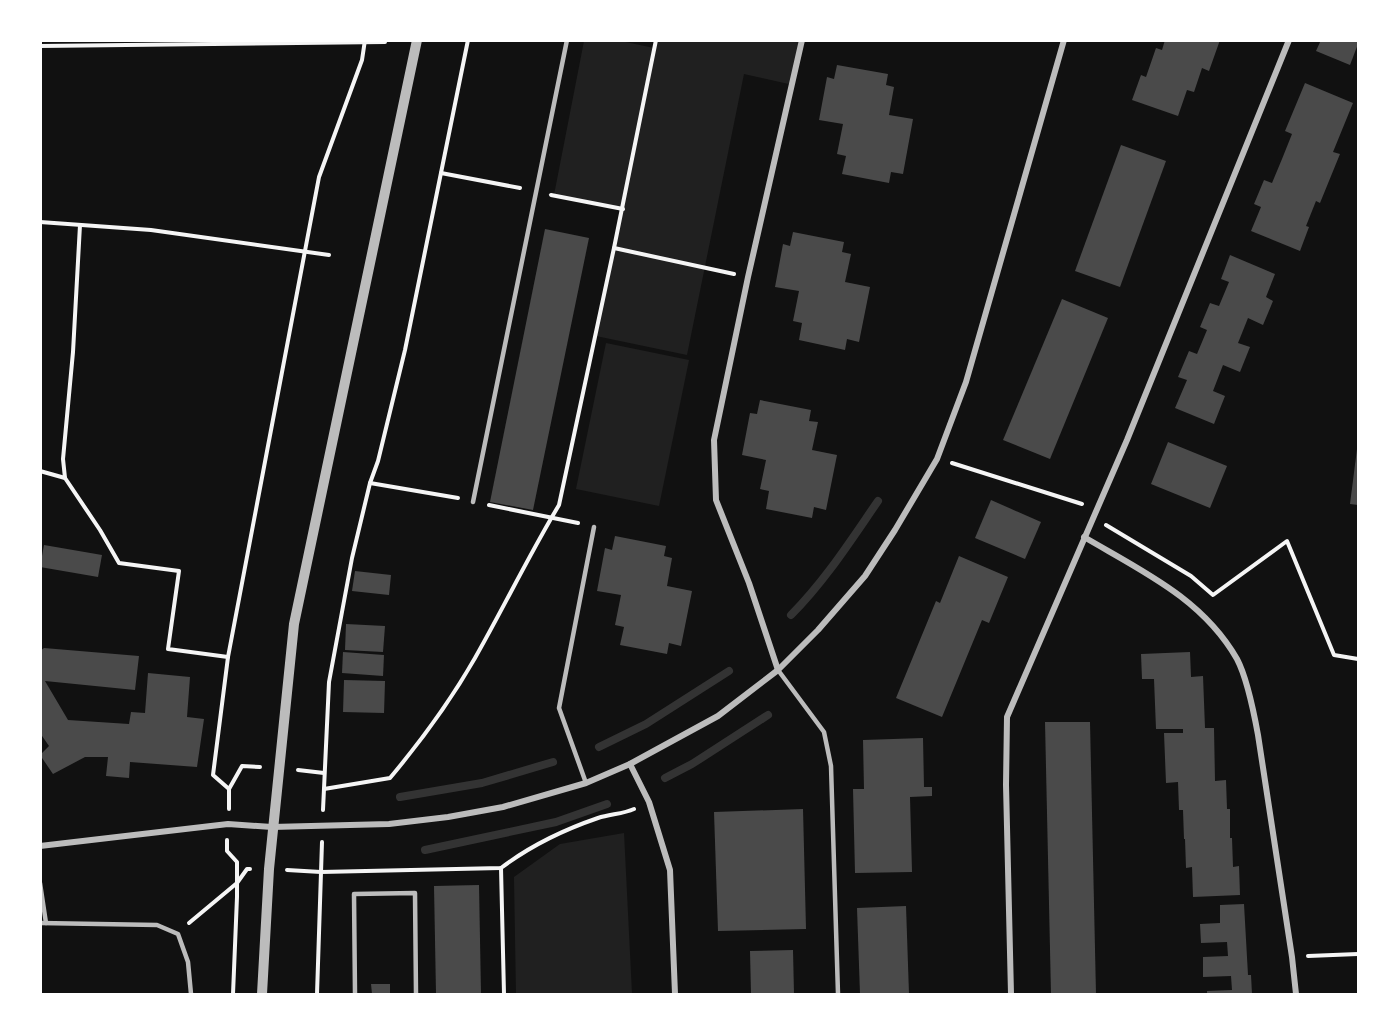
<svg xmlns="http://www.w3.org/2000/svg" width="1399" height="1035" font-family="Lora,serif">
<rect width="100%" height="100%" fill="#111"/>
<!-- green -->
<g fill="#202020">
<path d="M584 41H621L654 48 656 41H799L793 85 744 74 687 355 596 336 622 209 554 195Z"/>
<path d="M606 343 689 360 659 506 576 489Z"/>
<path d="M624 833 632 994H516L514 877 560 844Z"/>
</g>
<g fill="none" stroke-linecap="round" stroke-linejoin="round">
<!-- stream -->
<g stroke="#333" stroke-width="8">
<path d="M791 615C825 581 851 540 878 501"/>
<path d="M599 747 646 724 729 671"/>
<path d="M665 778 692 764 768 715"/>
<path d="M400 797 482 783 553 762"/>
<path d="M425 850 556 822 607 804"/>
</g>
</g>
<!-- building -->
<g fill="#4a4a4a">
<path d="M1165 40H1220L1209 71 1202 68 1194 92 1187 90 1178 116 1132 100 1141 75 1146 77 1156 48 1162 50Z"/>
<path d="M1321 40H1358V44L1350 65 1316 51Z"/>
<path d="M837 65 888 74 886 85 894 87 889 115 913 119 903 174 891 172 889 183 842 174 846 156 837 154 843 124 819 120 827 77 834 79Z"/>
<path d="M1305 83 1353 103 1333 152 1340 154 1320 203 1316 201 1306 226 1309 227 1300 251 1251 231 1261 207 1254 204 1264 180 1272 183 1282 159 1292 134 1285 131Z"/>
<path d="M1121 145 1166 161 1120 287 1075 271Z"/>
<path d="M545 229 589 238 533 510 490 502Z"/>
<path d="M793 232 844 242 842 252 851 254 845 282 870 287 859 342 847 339 845 350 799 340 802 323 793 321 799 291 775 287 783 244 790 246Z"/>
<path d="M1230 255 1275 274 1266 297 1273 301 1263 325 1248 318 1238 343 1250 347 1240 372 1223 365 1213 391 1225 396 1214 424 1175 408 1187 380 1178 377 1189 351 1197 354 1207 330 1200 327 1210 303 1219 306 1229 282 1221 279Z"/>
<path d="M1062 299 1108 318 1050 459 1003 440Z"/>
<path d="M760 400 811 410 809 421 818 422 812 450 837 455 826 510 814 507 812 518 766 509 769 491 760 489 766 460 742 455 750 413 757 414Z"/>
<path d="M1168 442 1227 466 1210 508 1151 484Z"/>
<path d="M1357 449 1358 450V505L1350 504Z"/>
<path d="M991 500 1041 522 1025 559 975 538Z"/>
<path d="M615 536 666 546 664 556 672 558 667 586 692 591 681 646 669 643 667 654 620 645 624 627 615 625 621 595 597 591 605 548 612 550Z"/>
<path d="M44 545 102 555 98 577 40 567Z"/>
<path d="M959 556 1008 577 989 623 982 620 942 717 896 698 936 601 940 603Z"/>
<path d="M355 571 391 575 389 595 352 591Z"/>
<path d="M346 624 385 626 383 652 345 650Z"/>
<path d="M44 648 139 656 135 690 45 681 68 720 129 724 131 712 145 713 148 673 190 677 187 717 204 719 197 767 130 762 129 778 106 776 108 757H85L53 774 40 755 49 746 40 733V651Z"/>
<path d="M343 652 384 655 383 676 342 673Z"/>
<path d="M1190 652 1191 677 1203 676 1205 728H1214L1215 781 1226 780 1227 809H1230V838H1232L1233 867 1239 866 1240 895 1193 897 1192 867 1186 868 1185 839H1184L1183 810H1179L1178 782 1166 783 1164 733H1183V729H1156L1154 679H1142L1141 654Z"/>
<path d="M344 680 385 681 384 713 343 712Z"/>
<path d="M1045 722H1090L1096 994H1051Z"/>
<path d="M923 738 924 787H932V796L910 797 912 872 855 873 853 789H864L863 740Z"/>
<path d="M803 809 806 929 718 931 714 812Z"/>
<path d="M479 885 481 994H436L434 886Z"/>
<path d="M1244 904 1248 975H1251L1252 994H1207V991L1232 990 1231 976 1203 977V957L1228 956 1227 942 1201 943 1200 924 1220 923V905Z"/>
<path d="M906 906 909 994H860L857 908Z"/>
<path d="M793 950 794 994H751L750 951Z"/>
<path d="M371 984H390V994H372Z"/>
</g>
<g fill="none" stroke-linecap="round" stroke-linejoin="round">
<!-- path -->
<g stroke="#f5f5f5" stroke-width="4">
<path d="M40 46 385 42"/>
<path d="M441 173 520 188"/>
<path d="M551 195 623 209"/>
<path d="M40 222 151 230 329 255"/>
<path d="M614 248 734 274"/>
<path d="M952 463 1082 504"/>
<path d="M40 471 65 478 100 530 119 563 179 571 168 649 228 657"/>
<path d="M65 478 63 459 73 352 80 225"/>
<path d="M370 483 458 498"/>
<path d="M489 505 578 523"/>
<path d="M1106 525 1191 576 1213 595 1287 541 1334 655 1358 659"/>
<path d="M298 770 324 773"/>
<path d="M229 789 213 775 228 657 319 177 362 60 365 40"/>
<path d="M324 789 390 778C421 741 451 700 475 658 504 607 529 555 559 505L614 248 656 40"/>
<path d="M229 809V789L242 766 260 767"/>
<path d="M323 810 329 682 352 558 370 483 378 461 405 350 468 40"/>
<path d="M227 840V851L237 862V897L233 994"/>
<path d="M501 868 504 994"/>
<path d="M287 870 321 872 501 868C530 846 563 830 598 818 610 814 623 814 634 809"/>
<path d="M189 923 237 883 247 869H250"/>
<path d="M1308 956 1358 954"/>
<path d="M317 994 322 842"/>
</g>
<!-- service -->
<g stroke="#bcbcbc" stroke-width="4.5">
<path d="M473 502 567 40"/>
<path d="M778 670 824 732 831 766 838 994"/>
<path d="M586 783 559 708 594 527"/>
<path d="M40 883 46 923"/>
<path d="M40 923 157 925 178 934 188 962 191 994"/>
<path d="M355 994 354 894 415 893 416 994"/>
</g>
<!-- minor -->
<g stroke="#bcbcbc" stroke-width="6">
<path d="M1084 537C1142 571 1203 599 1237 659 1247 678 1254 713 1258 735L1292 957 1296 994"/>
<path d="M778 670 749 583 716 500 714 440 748 277 802 40"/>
<path d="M630 764 649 802 670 870 675 994"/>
<path d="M40 846 228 824 272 827 389 824 448 817 503 807 586 783 630 764 718 716 778 670 818 630 865 576 895 530 937 459 966 382 1064 40"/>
<path d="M1011 994 1006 785 1007 717 1127 440 1289 40"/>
</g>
<!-- tertiary -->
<path stroke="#bcbcbc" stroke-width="10" d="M262 994 269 869 294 624 417 40"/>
</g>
<!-- border -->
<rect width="1399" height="1035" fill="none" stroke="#ffffff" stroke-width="84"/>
</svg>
